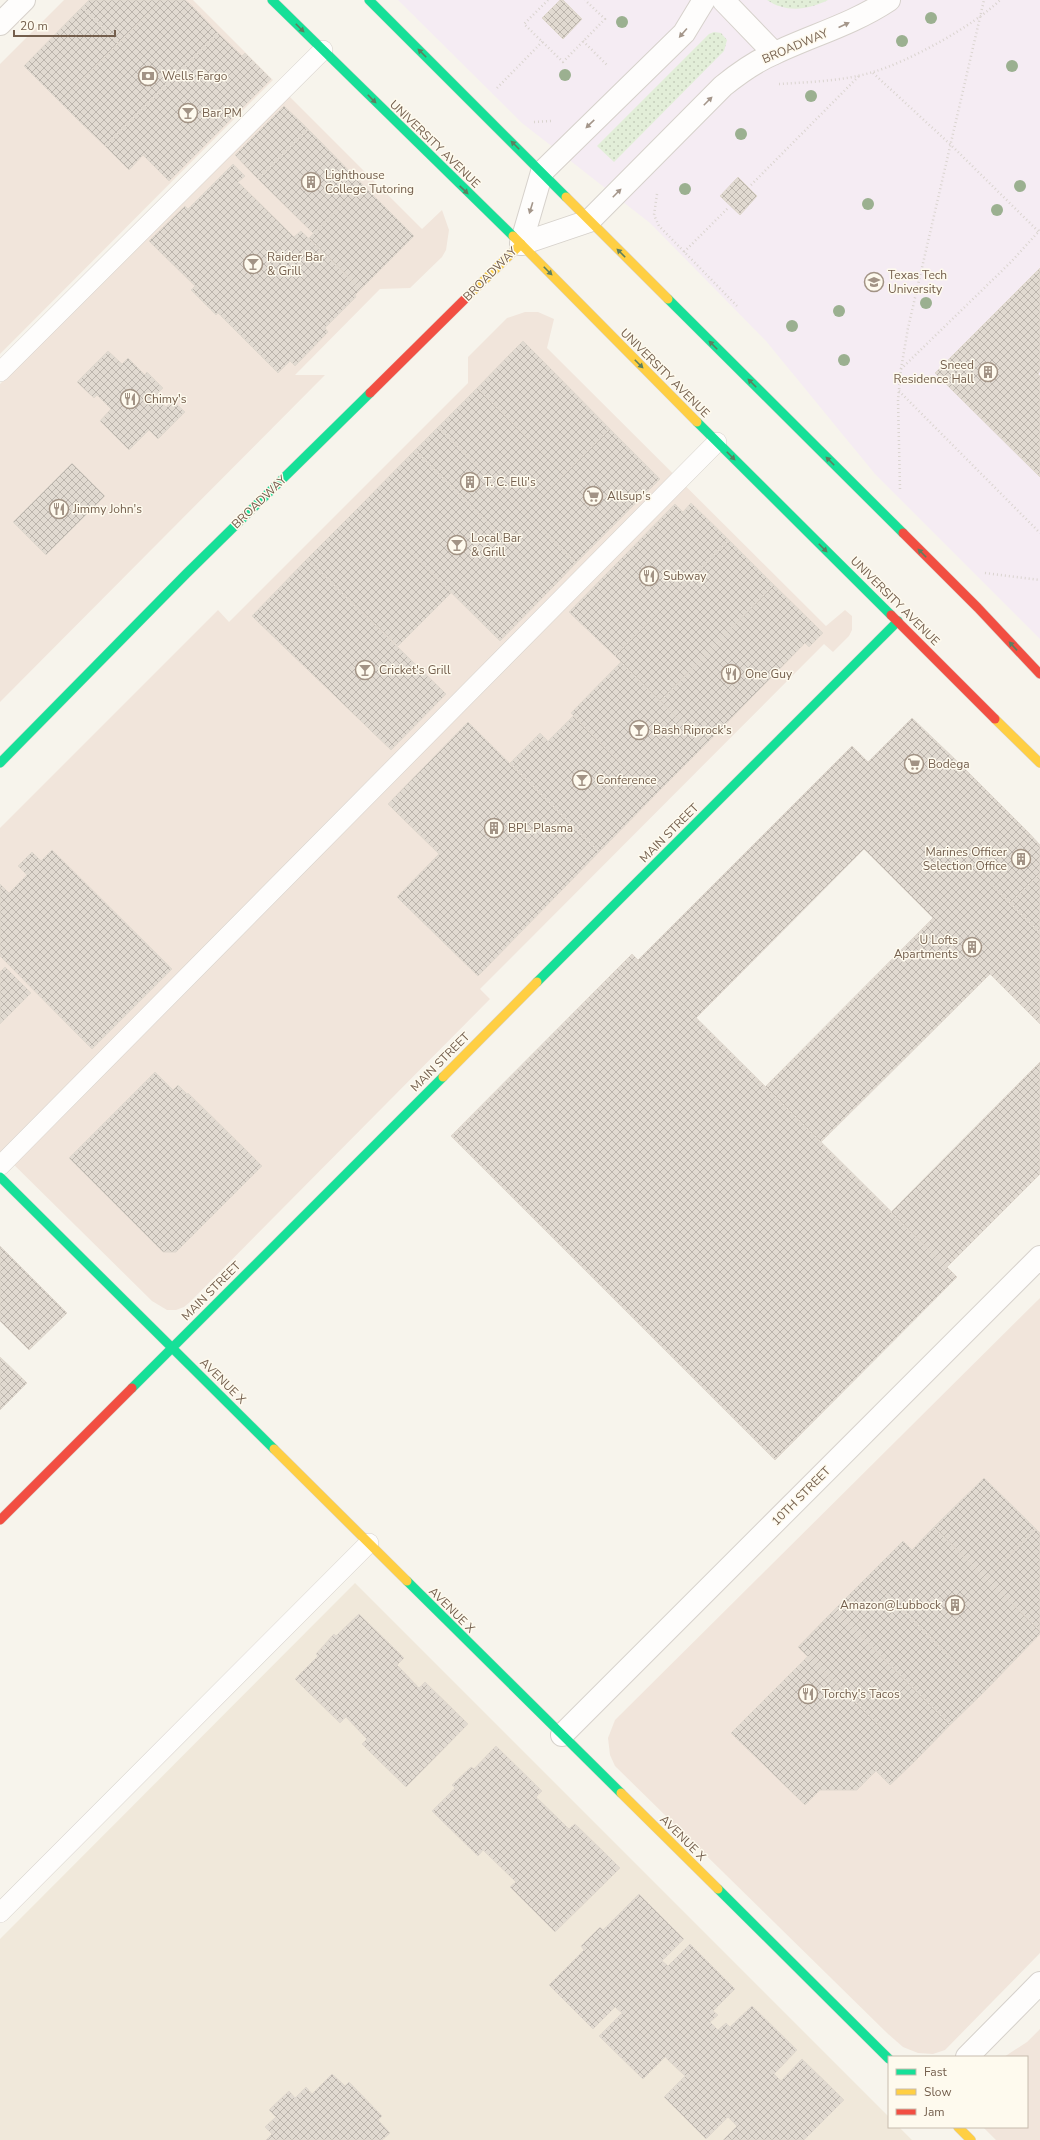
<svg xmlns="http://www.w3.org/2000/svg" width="1040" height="2140" font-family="'Nunito Sans',sans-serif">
<defs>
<pattern id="grass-dots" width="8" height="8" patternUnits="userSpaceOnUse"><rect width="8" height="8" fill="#e2eed8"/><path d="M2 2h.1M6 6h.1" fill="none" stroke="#c5cebb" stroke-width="1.8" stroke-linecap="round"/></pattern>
<pattern id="building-cross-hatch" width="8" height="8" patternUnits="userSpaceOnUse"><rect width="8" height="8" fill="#e1dad1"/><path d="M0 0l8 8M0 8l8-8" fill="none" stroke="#bbb4ac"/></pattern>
</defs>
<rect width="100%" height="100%" fill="#f7f4ec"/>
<!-- residential -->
<path fill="#f0e8da" d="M355 1583 889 2117V2127H899L912 2140H0V1939Z"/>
<!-- commercial -->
<g fill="#f1e5db">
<path d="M64 0H193L273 80 0 354V64Z"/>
<path d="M288 95 422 229 442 210 449 230 446 250 442 257 410 288 380 289 295 375H325L0 702V384Z"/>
<path d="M525 312H538L554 319 547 348 826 626 845 610 852 616V630L849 636 833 652 824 644 480 989 490 999 190 1302 184 1307 176 1310H167L152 1301 0 1151V828L218 610 229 622 468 383V357L507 318Z"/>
<path d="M1040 1298V1953L945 2050 933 2054 918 2053 903 2047 887 2033 615 1766 610 1755 608 1738 615 1720Z"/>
<path d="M1040 2029V2140H996L983 2127H1027V2057H1004L1027 2042Z"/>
</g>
<!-- education -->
<path fill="#f5ecf3" d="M398 0H1040V639L875 474 766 341 650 223 522 123Z"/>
<!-- grass -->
<g fill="url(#grass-dots)">
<path d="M767 0H828C808 10 786 13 767 0Z"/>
<path d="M714 32 721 33 727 40 724 51 614 162 597 146 709 34Z"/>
</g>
<!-- building -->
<g fill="url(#building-cross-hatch)" stroke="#e0d8ce">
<path d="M89 0H162L118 43 82 7Z"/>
<path d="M162 0H185L191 5 77 119 60 102Z"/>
<path d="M560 0H563L582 19 563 39 542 18Z"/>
<path d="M191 5 218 33 105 146 77 119Z"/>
<path d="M82 7 118 43 60 102 24 66Z"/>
<path d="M218 33 242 56 245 53 271 79 169 181 143 155 129 170 105 146Z"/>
<path d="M284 106 308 129 258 179 235 155Z"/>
<path d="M308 129 363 185 314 234 258 179Z"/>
<path d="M233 164 245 176 238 182 294 237 301 231 361 289 355 295 356 297 325 328 328 332 295 366 290 361 278 373 218 313 216 315 191 290 195 286 149 241 185 206 188 209Z"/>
<path d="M738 177 757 196 740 215 720 196Z"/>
<path d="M363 185 414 236 361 289 309 238Z"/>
<path d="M1040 268V371L1038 374 1040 376V477L935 373Z"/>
<path d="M523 341 610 429 564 474 477 388Z"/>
<path d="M108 351 122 364 128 358 145 375 147 372 163 388 155 396 166 407 173 401 185 412 158 439 149 430 129 450 100 421 111 409 97 395 94 398 77 382Z"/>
<path d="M477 388 564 474 525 513 438 427Z"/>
<path d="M438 427 576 563 553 587 415 450Z"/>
<path d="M610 429 660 479 576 563 525 513Z"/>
<path d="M415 450 553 587 500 641 362 504Z"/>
<path d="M72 463 105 496 46 555 13 522Z"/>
<path d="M691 503 729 540 615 656 569 612 675 504 683 512Z"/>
<path d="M362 504 451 593 398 646 307 559Z"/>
<path d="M729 540 774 585 660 701 615 656Z"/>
<path d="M307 559 446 694 391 750 252 616Z"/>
<path d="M774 585 823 633 809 647 805 643 705 745 660 701Z"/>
<path d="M621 662 705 745 654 796 571 713Z"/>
<path d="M573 716 654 796 599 852 510 763 540 733 548 741Z"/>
<path d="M912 718 961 765 916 810 868 762Z"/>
<path d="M468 722 599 852 478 976 397 897 439 854 388 804Z"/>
<path d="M852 746 1040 933V1024L990 974 821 1142 765 1087 933 918 864 849 696 1018 638 960Z"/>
<path d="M961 765 1028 832 983 877 916 810Z"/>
<path d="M1028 832 1040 845V873L1010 903 983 877Z"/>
<path d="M52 850 172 969 92 1049 0 956V884L9 893 27 875 18 866 32 852 41 861Z"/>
<path d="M1040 873V933L1010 903Z"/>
<path d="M632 954 957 1277 775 1460 451 1136Z"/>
<path d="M5 967 31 993 0 1024V972Z"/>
<path d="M1040 1062V1174L947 1267 891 1212Z"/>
<path d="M155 1072 173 1090 178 1085 187 1094 188 1093 262 1166 176 1252H163L69 1158Z"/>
<path d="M0 1246 67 1313 29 1350 0 1321Z"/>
<path d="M0 1357 27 1383 0 1410Z"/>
<path d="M984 1478 1036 1529 986 1578 934 1527Z"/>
<path d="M934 1527 1040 1631V1634L985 1691 868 1576 903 1541 912 1550Z"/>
<path d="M1036 1529 1040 1533V1631L986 1578Z"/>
<path d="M868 1576 985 1691 950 1725 834 1610Z"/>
<path d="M834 1610 950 1725 915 1761 798 1647Z"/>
<path d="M359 1614 404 1658 397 1665 419 1688 425 1682 468 1724 406 1787 362 1744 367 1739 346 1717 340 1723 295 1679 318 1656 316 1654 334 1634 336 1636Z"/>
<path d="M808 1656 915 1761 890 1785 876 1771 857 1790H820L805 1805 731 1733Z"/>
<path d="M496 1746 542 1791 536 1797 569 1829 575 1824 620 1868 555 1932 510 1887 516 1882 483 1850 478 1856 432 1811 455 1788 452 1785 471 1767 474 1769Z"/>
<path d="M639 1894 684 1939 662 1961 668 1966 690 1944 735 1989 713 2011 718 2015 710 2022 718 2030 726 2023 730 2027 752 2006 797 2050 774 2074 781 2081 802 2059 844 2100 804 2140H723L737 2126 728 2117 706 2139 664 2097 685 2076 665 2057 643 2079 599 2036 622 2013 615 2007 593 2029 549 1985 584 1950 581 1946 600 1927 603 1930Z"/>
<path d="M332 2074 345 2086 349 2082 382 2116 378 2120 390 2133 382 2140H266L272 2134 265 2127 276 2117 269 2110 289 2091 295 2098 306 2087 312 2094Z"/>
</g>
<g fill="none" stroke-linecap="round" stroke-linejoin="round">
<!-- lane casing -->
<g stroke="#d6d1cb" stroke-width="20">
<g id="lane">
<path d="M0 372 323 50"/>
<path d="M0 1166 717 442"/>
<path d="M0 1913 369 1543"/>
</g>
</g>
<!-- street casing -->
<g stroke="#d6d1cb" stroke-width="24">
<g id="street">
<path d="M723 0 774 53"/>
<path d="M0 24 24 0"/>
<path d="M521 244 589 221 723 86C739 73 756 61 775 53 813 35 853 24 889 0"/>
<path d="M521 244 542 172 684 33 704 0"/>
<path d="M562 1735 1040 1257"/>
<path d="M967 2057 1040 1983"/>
</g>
</g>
<!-- fast casing -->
<g stroke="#d7d1ca" stroke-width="10">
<g id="fast">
<path d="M272 0 513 236"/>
<path d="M369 0 566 197"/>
<path d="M668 299 903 533"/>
<path d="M697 422 891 615"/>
<path d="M0 763 187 573 370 393"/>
<path d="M537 982 898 621"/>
<path d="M0 1177 274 1449"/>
<path d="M132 1388 443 1077"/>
<path d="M407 1581 621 1793"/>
<path d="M718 1889 889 2059"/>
</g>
</g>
<!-- slow casing -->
<g stroke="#d7d1ca" stroke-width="10">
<g id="slow">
<path d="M566 197 668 299"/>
<path d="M513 236 697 422"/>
<path d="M467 297 521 244"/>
<path d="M995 719 1040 763"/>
<path d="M443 1077 537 982"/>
<path d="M274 1449 407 1581"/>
<path d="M621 1793 718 1889"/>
<path d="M958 2127 971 2140"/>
</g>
</g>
<!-- jam casing -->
<g stroke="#d7d1ca" stroke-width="10">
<g id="jam">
<path d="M370 393 467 297"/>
<path d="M903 533 978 608 1040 674"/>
<path d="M891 615 995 719"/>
<path d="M0 1520 132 1388"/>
</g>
</g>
<!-- path -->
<g stroke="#dad4cf" stroke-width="2.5" stroke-dasharray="1 3" stroke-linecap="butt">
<path d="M548 0 524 24 563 62 605 19 585 0"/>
<path d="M583 41 608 66"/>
<path d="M873 73 951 145 1039 232"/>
<path d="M779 84C810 82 844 81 873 72 908 62 975 25 1000 0"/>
<path d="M497 88 543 41"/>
<path d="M534 122 551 121"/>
<path d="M751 185 860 75"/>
<path d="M657 194 654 215 659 226 737 306"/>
<path d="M684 252 728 208"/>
<path d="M901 369 908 328 984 0"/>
<path d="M899 391 1040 533"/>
<path d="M900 489 898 400 901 369 1011 262 1040 230"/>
<path d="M985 573 1040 580"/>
</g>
<!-- lane -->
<use href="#lane" stroke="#fefdfc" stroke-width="19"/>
<!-- street -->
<use href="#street" stroke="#fefdfc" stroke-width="22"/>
<!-- fast -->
<use href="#fast" stroke="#16e098" stroke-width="9"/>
<!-- slow -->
<use href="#slow" stroke="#ffcf43" stroke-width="9"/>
<!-- jam -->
<use href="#jam" stroke="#f24e42" stroke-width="9"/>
</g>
<!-- trees -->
<g fill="#9bb090">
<circle cx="931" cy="18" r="6"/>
<circle cx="622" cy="22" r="6"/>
<circle cx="902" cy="41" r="6"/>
<circle cx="1012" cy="66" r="6"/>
<circle cx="565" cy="75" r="6"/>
<circle cx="811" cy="96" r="6"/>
<circle cx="741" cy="134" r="6"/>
<circle cx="1020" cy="186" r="6"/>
<circle cx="685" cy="189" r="6"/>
<circle cx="868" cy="204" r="6"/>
<circle cx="997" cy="210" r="6"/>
<circle cx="926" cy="303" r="6"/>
<circle cx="839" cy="311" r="6"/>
<circle cx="792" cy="326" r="6"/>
<circle cx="844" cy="360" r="6"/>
</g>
<!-- one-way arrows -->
<defs><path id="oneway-solid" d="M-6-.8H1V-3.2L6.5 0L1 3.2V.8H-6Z"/></defs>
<g fill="#a4968a">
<use href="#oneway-solid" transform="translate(844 25) rotate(-25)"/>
<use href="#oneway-solid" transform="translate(683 33) rotate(131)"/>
<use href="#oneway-solid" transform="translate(708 101) rotate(-45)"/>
<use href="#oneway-solid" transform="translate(590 124) rotate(136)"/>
<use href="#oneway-solid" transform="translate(617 193) rotate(-45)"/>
<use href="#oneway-solid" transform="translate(531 208) rotate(107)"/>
</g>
<g fill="#5c7f60">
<use href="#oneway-solid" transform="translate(300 28) rotate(45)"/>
<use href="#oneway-solid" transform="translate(422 53) rotate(-135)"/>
<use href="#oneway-solid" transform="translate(372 99) rotate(45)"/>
<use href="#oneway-solid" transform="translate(515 145) rotate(-135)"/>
<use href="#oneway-solid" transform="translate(464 190) rotate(43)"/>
<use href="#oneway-solid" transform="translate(621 253) rotate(-135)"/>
<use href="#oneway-solid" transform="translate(548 271) rotate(45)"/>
<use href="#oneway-solid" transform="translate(713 345) rotate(-135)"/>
<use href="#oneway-solid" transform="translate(639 364) rotate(45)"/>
<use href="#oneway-solid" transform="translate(752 383) rotate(-135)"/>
<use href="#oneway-solid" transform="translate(731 456) rotate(45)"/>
<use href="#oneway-solid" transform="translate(830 461) rotate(-135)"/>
<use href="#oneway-solid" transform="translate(823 548) rotate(45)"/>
<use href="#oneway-solid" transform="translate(922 553) rotate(-135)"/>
<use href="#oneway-solid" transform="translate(1013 646) rotate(-133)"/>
</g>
<!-- icons -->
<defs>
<g id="bank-ring" transform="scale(1)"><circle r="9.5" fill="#fefaee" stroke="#a29385" stroke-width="1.5"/><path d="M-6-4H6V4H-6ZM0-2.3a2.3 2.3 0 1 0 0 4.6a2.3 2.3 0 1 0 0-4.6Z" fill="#a29385"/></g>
<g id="bar-ring" transform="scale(1)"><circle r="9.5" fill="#fefaee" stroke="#a29385" stroke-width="1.5"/><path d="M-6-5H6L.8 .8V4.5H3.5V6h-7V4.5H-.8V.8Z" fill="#a29385"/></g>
<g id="building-ring" transform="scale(1)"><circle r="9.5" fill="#fefaee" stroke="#a29385" stroke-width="1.5"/><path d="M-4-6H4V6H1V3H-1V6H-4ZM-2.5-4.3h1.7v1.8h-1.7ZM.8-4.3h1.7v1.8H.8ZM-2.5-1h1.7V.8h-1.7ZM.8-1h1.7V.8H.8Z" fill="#a29385"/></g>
<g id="university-ring" transform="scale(1)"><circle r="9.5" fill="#fefaee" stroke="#a29385" stroke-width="1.5"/><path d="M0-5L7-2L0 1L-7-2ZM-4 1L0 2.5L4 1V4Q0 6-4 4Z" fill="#a29385"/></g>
<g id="restaurant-ring" transform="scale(1)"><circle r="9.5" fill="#fefaee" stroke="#a29385" stroke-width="1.5"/><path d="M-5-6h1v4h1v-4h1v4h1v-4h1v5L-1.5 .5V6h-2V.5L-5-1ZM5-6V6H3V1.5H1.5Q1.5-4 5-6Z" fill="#a29385"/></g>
<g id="supermarket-ring" transform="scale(1)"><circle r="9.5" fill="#fefaee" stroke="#a29385" stroke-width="1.5"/><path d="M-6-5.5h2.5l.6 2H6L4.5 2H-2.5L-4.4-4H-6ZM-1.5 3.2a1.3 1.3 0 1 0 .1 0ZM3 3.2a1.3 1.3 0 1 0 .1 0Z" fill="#a29385"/></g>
</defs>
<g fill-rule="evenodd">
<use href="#bank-ring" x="148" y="76"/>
<use href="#bar-ring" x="188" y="113"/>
<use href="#building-ring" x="311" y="182"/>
<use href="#bar-ring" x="253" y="264"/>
<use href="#university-ring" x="874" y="282"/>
<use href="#building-ring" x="988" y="372"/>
<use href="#restaurant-ring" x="130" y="399"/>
<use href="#building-ring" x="470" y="482"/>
<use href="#supermarket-ring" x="593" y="496"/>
<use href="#restaurant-ring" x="59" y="509"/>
<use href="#bar-ring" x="457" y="545"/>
<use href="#restaurant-ring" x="649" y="576"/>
<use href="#bar-ring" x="365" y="670"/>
<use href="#restaurant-ring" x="731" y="674"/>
<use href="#bar-ring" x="639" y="730"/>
<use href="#supermarket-ring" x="914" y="764"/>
<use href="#bar-ring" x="582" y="780"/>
<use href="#building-ring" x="494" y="828"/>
<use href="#building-ring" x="1021" y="859"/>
<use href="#building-ring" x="972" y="947"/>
<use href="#building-ring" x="955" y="1605"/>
<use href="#restaurant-ring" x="808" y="1694"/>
</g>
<g text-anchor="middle" stroke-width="3" stroke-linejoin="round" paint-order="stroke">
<!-- street labels -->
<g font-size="12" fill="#745f4d" stroke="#fefaee">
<text transform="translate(795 46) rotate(-23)" y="4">BROADWAY</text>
<text transform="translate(435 144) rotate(44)" y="4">UNIVERSITY AVENUE</text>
<text transform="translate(490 274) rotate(-45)" y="4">BROADWAY</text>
<text transform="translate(665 373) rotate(45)" y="4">UNIVERSITY AVENUE</text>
<text transform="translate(259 502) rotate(-44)" y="4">BROADWAY</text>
<text transform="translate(895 601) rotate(45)" y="4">UNIVERSITY AVENUE</text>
<text transform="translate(669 833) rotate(-45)" y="4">MAIN STREET</text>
<text transform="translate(440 1062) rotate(-45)" y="4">MAIN STREET</text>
<text transform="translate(211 1291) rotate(-45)" y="4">MAIN STREET</text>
<text transform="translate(223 1381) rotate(45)" y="4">AVENUE X</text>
<text transform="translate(801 1496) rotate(-45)" y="4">10TH STREET</text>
<text transform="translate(452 1610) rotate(45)" y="4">AVENUE X</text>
<text transform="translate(683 1838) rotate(45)" y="4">AVENUE X</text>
</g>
<!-- poi labels -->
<g font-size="12" fill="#745f4d" stroke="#fefaee" text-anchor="start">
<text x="162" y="80">Wells Fargo</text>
<text x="202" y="117">Bar PM</text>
<text x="325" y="179">Lighthouse<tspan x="325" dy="14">College Tutoring</tspan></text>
<text x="267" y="261">Raider Bar<tspan x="267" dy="14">&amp; Grill</tspan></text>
<text x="888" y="279">Texas Tech<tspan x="888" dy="14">University</tspan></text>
<text x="974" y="369" text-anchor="end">Sneed<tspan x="974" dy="14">Residence Hall</tspan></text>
<text x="144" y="403">Chimy's</text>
<text x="484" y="486">T. C. Elli's</text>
<text x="607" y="500">Allsup's</text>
<text x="73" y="513">Jimmy John's</text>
<text x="471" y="542">Local Bar<tspan x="471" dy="14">&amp; Grill</tspan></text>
<text x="663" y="580">Subway</text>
<text x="379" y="674">Cricket's Grill</text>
<text x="745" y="678">One Guy</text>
<text x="653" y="734">Bash Riprock's</text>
<text x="928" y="768">Bodega</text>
<text x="596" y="784">Conference</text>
<text x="508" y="832">BPL Plasma</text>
<text x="1007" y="856" text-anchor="end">Marines Officer<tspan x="1007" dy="14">Selection Office</tspan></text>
<text x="958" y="944" text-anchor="end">U Lofts<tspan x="958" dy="14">Apartments</tspan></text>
<text x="941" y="1609" text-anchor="end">Amazon@Lubbock</text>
<text x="822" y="1698">Torchy's Tacos</text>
</g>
</g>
<!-- legend -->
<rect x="888" y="2056" width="140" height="72" fill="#fefaee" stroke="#c7bcae"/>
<rect x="896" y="2069" width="20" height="6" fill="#16e098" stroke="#c7bcae"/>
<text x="924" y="2076" font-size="12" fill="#745f4d">Fast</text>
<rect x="896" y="2089" width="20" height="6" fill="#ffcf43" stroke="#c7bcae"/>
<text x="924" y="2096" font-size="12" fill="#745f4d">Slow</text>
<rect x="896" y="2109" width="20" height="6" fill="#f24e42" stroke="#c7bcae"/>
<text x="924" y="2116" font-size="12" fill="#745f4d">Jam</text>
<!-- scale -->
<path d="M14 30v6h101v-6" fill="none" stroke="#745f4d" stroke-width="2"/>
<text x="20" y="30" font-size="12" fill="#745f4d" stroke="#fefaee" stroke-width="3" paint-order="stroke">20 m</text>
</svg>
